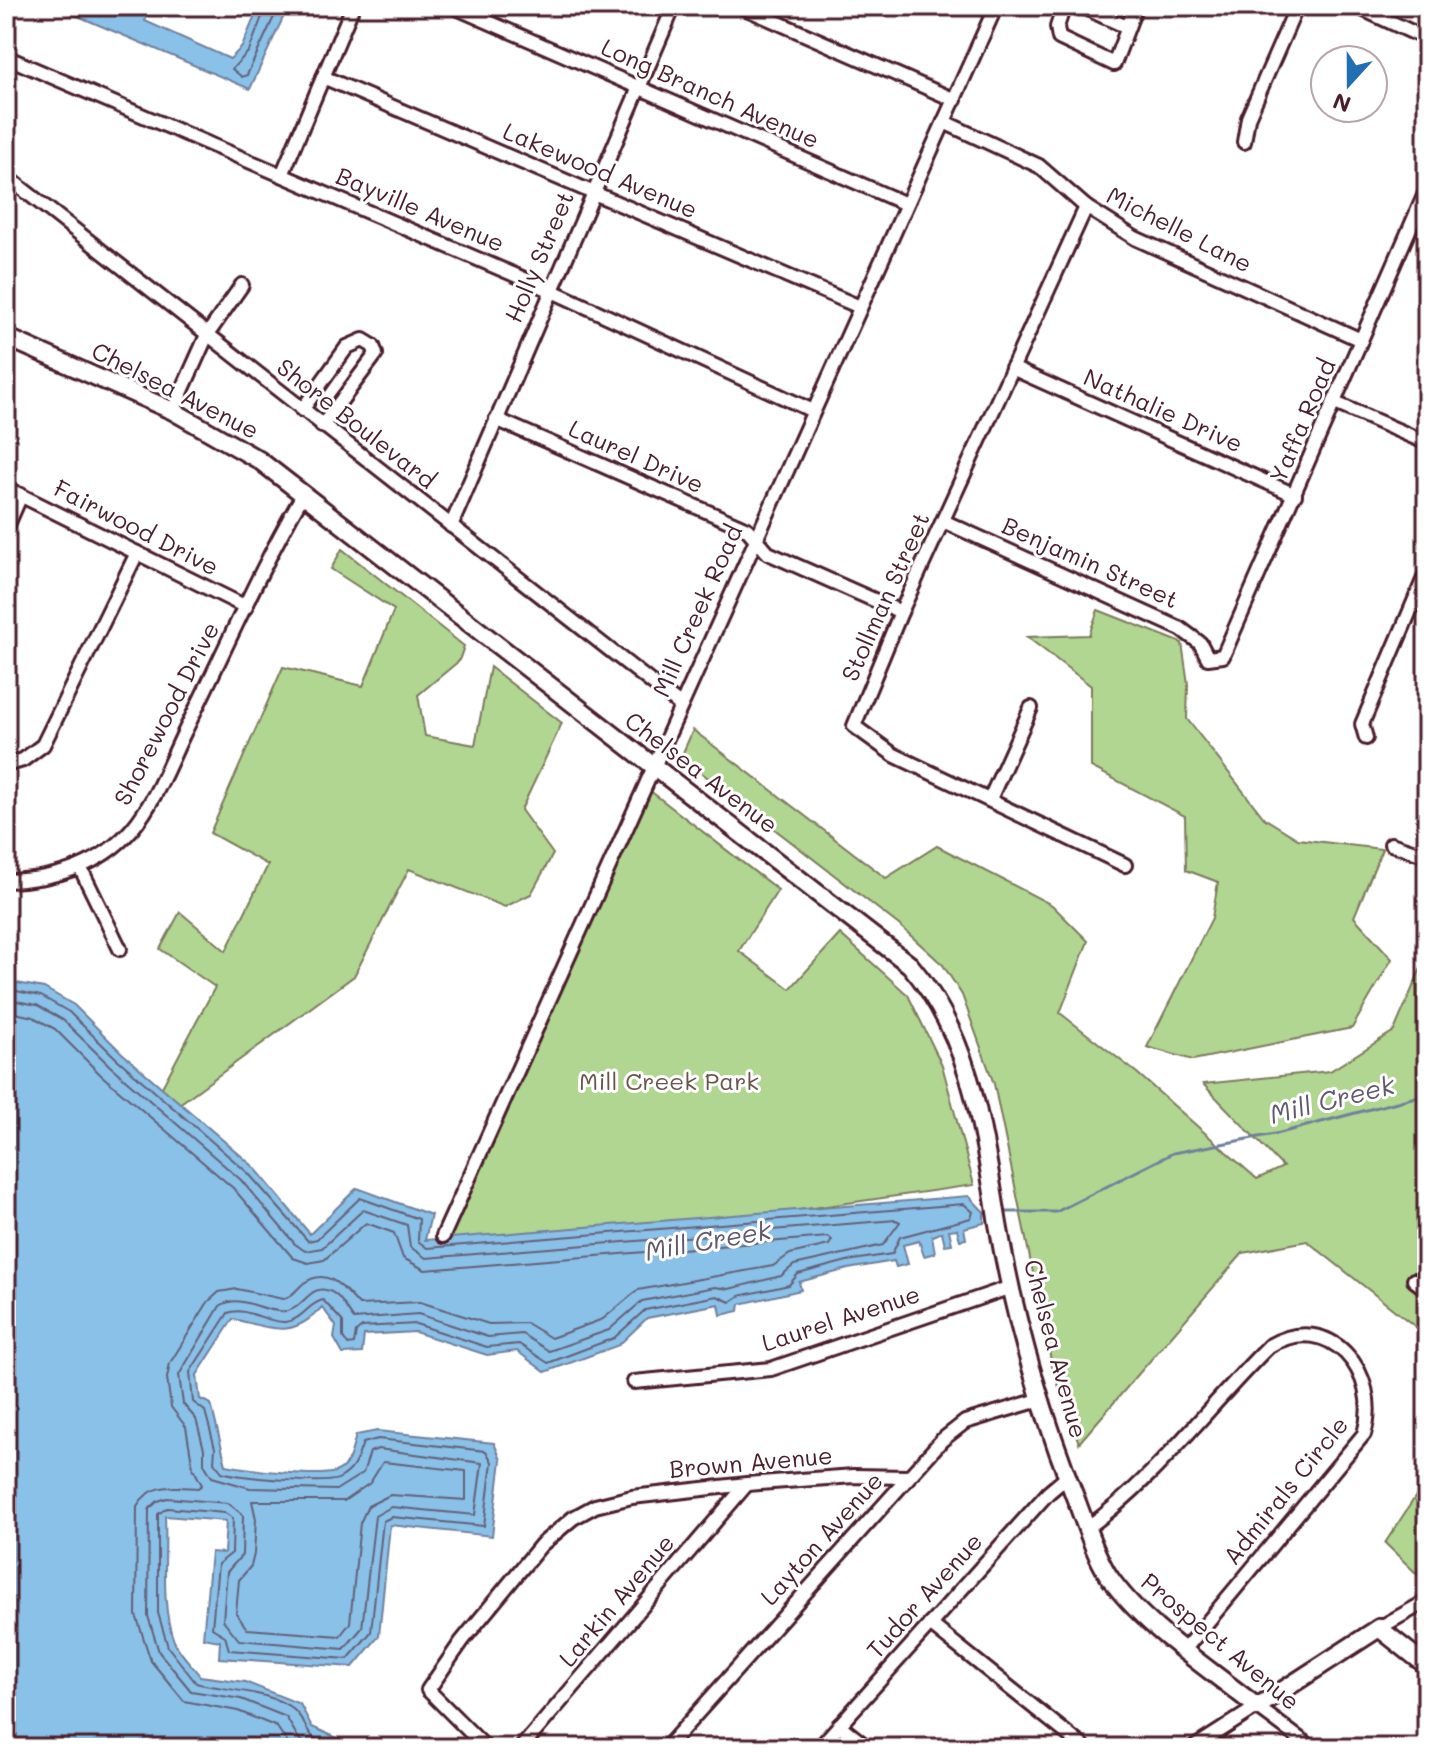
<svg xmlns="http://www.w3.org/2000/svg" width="1433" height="1754" font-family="Mali,sans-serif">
<rect width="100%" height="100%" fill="#fff"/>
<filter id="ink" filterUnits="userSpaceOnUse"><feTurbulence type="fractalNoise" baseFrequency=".0125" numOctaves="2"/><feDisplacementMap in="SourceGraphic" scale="16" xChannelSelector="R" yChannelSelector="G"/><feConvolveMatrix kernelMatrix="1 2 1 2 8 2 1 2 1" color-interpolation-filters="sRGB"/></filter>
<g filter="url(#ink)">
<!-- green -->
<g fill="#b0d691" stroke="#7d7a5e" stroke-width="2">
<path d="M342 549 464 646 459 661 418 695 425 736 475 745 490 667 562 723 521 810 553 854 531 894 505 907 409 869 354 976 178 1105 161 1089 215 987 160 949 180 912 226 951 268 865 210 833 283 667 363 686 394 610 331 569Z"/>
<path d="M1098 610 1182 643 1188 684 1187 719 1264 818 1298 839 1382 849 1354 917 1392 959 1352 1028 1193 1060 1147 1047 1212 918 1218 882 1186 870 1185 816 1091 767V686L1027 637 1089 635Z"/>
<path d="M693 730 886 878 937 846 1052 905 1088 941 1060 1013 1137 1073 1257 1179 1283 1167 1203 1084 1330 1071 1394 1031 1427 954V1336L1307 1241 1243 1253 1079 1443 1053 1370 994 1084 962 995 943 965 899 925 681 757Z"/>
<path d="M640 783 778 890 739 951 790 989 840 934 908 995 942 1065 974 1185 561 1244H438Z"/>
<path d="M1427 1479V1593L1424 1594 1421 1578 1385 1543Z"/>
</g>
<!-- water -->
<g fill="#8ac1e8" stroke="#70809c" stroke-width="2">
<path d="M54 6H102L118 13 121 6H151L145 21 230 59 242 47 259 6 288 7 250 89Z"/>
<path d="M6 981 44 988 74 1005 122 1053 254 1167 310 1234 357 1188 431 1215 425 1240 969 1196 984 1212V1223L964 1228 966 1239 960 1240 957 1229 949 1230 952 1244 945 1245 942 1232 932 1236 935 1253 924 1256 919 1241 903 1245 908 1264 896 1267 894 1261 848 1269 799 1282 801 1290 740 1304 739 1311 721 1315 719 1304 647 1318 619 1345 545 1372 517 1351 487 1355 415 1332 364 1335 362 1353 343 1354 334 1338 336 1326 322 1307C292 1340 272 1328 233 1319L197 1375 200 1399 211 1404 226 1465C246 1469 317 1478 335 1472 350 1467 352 1449 356 1435L377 1431 494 1443 501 1460 492 1536 390 1525 379 1636 353 1667 219 1658 220 1641 203 1638 211 1552 224 1553 226 1521 165 1516C167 1555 160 1605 174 1641 179 1653 192 1665 200 1676L245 1682 300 1704 312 1727 342 1740 343 1748H6Z"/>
</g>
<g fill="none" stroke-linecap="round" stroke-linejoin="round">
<!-- shore -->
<g stroke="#646077" stroke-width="2">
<path d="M266 6 249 51 232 69 242 77 247 75 279 6"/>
<path d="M6 989 41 996 69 1012 116 1058 248 1173 308 1241 317 1239 360 1198 419 1219 418 1241 427 1248 964 1204 973 1212 971 1218 900 1237 892 1254 847 1261 798 1274 789 1285 739 1296 730 1302 717 1296 645 1310 614 1338 548 1363 519 1344 487 1347 416 1324 362 1327 356 1332 354 1344 348 1345 343 1337V1322L323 1300C308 1303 303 1320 285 1322 266 1323 246 1306 228 1313L190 1372 193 1402 205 1411 215 1448 214 1462 222 1472C239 1477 327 1486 340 1478 356 1469 357 1458 363 1443L378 1439 486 1451 492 1462 484 1526 392 1517 383 1521 371 1632 348 1659 229 1650 225 1636 212 1628 218 1564 232 1553 233 1518 225 1513 167 1508 158 1514V1613L168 1647 196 1683C222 1690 274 1691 294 1710 311 1726 302 1738 335 1748"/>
<path d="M6 999 37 1005 63 1020 110 1066 241 1180 295 1244 305 1251 322 1248 363 1210 407 1225 410 1247 426 1258 896 1220 900 1222 883 1245 794 1265 781 1276 729 1289 715 1287 642 1301 609 1330 549 1351 522 1334 488 1337 418 1314 354 1319C347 1311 341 1295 329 1291 310 1283 304 1308 287 1311 264 1314 241 1292 220 1306L179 1375 183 1404 196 1419 204 1449V1464L212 1477 250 1488 336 1490 363 1473 370 1452 378 1449 482 1463 475 1515 391 1507 375 1516 362 1628 344 1649 239 1640 223 1620 227 1572 242 1555 243 1515 228 1503 167 1498 158 1501 149 1509 148 1616 159 1652 191 1691 241 1699 286 1717 299 1739 312 1748"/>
<path d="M6 1011 33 1017 55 1029 101 1075 233 1188 293 1258 308 1263 324 1260 366 1223 394 1233 403 1258 425 1270 828 1237 832 1240 829 1245 790 1254 773 1266 638 1290 603 1319 551 1338 526 1323 489 1324 420 1302 359 1305C344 1289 329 1266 304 1283 296 1289 293 1297 283 1299L237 1289 219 1292 208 1302 170 1363 167 1378 171 1407 186 1427 193 1468 202 1485 198 1488C174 1487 151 1482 137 1506L136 1615 151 1661 184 1701 238 1711 277 1727 291 1748"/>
<path d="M383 1462 466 1471V1500L390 1495 368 1506 360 1523 350 1623 340 1636 247 1629 236 1613 239 1580 251 1566 254 1554 256 1519 252 1501H344L370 1483Z"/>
</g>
<!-- stream -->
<path stroke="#70809c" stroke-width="3" d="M1004 1212H1056L1173 1153 1280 1133 1427 1094"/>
<!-- minor casing -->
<g stroke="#4a1f2b" stroke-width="18">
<g id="minor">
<path d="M452 6 906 204"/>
<path d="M740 6 955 100"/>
<path d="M1064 6 1057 27 1059 38 1114 64 1136 6"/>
<path d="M1081 6 1127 27"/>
<path d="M1356 6 1427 39"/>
<path d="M6 57 550 290 813 411"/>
<path d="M323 77 860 307"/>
<path d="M944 122 1039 166 1086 207 1135 238 1361 340"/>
<path d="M1244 142 1248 118 1297 6"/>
<path d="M282 175 353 6"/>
<path d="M6 176 680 705"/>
<path d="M1086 207 901 612 854 726 894 755 1125 865"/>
<path d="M1012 368 1295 495"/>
<path d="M1335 403 1427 443"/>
<path d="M302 410 347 347 363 340 373 346 376 354 322 426"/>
<path d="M173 411 207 335 242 285"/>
<path d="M496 419 747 529 768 553 901 612"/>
<path d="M6 488 246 607"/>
<path d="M943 521 1181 629 1200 643 1208 658 1223 656 1427 189"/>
<path d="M451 526 674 6"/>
<path d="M6 529 21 495"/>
<path d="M1366 738 1362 724 1427 571"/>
<path d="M6 765 23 760 43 745 137 553"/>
<path d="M990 799 1031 708"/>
<path d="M1391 844 1427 856"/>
<path d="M80 867 120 949"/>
<path d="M6 881C53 880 100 866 132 829 155 802 169 764 184 733 224 653 259 570 304 493"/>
<path d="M443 1236 996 6"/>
<path d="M1414 1280 1427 1290"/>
<path d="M634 1382 771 1369 1011 1287"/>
<path d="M1087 1528C1157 1478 1208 1406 1269 1346 1330 1309 1382 1374 1364 1434L1185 1649"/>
<path d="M930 1624 1085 1748"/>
<path d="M1379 1628 1427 1601"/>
<path d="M839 1725 868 1748"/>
<path d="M486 1748 428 1690 462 1641 541 1545 573 1518 595 1506 632 1497 747 1484 854 1476 907 1477"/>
<path d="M521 1748 747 1484"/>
<path d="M666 1748 942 1440 965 1422 1039 1400"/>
<path d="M819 1748 1048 1493 1067 1477"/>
<path d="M1193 1748 1257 1707 1312 1748"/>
</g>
</g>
<!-- major casing -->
<g stroke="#4a1f2b" stroke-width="22">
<path id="major" d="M6 337 173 411 259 460 910 965C972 1038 983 1132 998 1224 1014 1318 1040 1408 1075 1497 1085 1522 1093 1551 1108 1575 1141 1625 1210 1669 1257 1707L1379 1628 1427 1666"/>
</g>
<!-- minor -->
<use href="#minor" stroke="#fff" stroke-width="12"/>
<!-- major -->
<use href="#major" stroke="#fff" stroke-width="16"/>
</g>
</g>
<g text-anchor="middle" stroke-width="6" stroke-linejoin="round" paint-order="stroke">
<!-- street labels -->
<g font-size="24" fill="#4a1f2b" stroke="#fff">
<text transform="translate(710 94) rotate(24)" y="8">Long Branch Avenue</text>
<text transform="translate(600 171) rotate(23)" y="8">Lakewood Avenue</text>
<text transform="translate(420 210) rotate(23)" y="8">Bayville Avenue</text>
<text transform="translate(1179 230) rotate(27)" y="8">Michelle Lane</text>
<text transform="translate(540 257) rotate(-67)" y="8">Holly Street</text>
<text transform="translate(175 391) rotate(27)" y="8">Chelsea Avenue</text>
<text transform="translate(1163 411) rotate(24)" y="8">Nathalie Drive</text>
<text transform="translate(1303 421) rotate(-67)" y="8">Yaffa Road</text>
<text transform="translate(356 424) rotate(38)" y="8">Shore Boulevard</text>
<text transform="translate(636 457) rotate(24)" y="8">Laurel Drive</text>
<text transform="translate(136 528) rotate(27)" y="8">Fairwood Drive</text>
<text transform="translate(1090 563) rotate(24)" y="8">Benjamin Street</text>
<text transform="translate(886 597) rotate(-66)" y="8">Stollman Street</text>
<text transform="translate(698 611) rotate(-66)" y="8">Mill Creek Road</text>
<text transform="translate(167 714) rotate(-63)" y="8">Shorewood Drive</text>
<text transform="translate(701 773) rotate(37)" y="8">Chelsea Avenue</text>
<text transform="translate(841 1319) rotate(-18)" y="8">Laurel Avenue</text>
<text transform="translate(1055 1349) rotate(75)" y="8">Chelsea Avenue</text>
<text transform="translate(751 1463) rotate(-5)" y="8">Brown Avenue</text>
<text transform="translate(1286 1491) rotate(-51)" y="8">Admirals Circle</text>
<text transform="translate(822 1539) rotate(-48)" y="8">Layton Avenue</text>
<text transform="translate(925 1596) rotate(-48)" y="8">Tudor Avenue</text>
<text transform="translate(617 1601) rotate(-50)" y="8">Larkin Avenue</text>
<text transform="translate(1220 1642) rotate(40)" y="8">Prospect Avenue</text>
</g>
<!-- park labels -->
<g font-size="24" fill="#69564a" stroke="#fff">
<text x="669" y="1090">Mill Creek Park</text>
</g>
<!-- water labels -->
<g font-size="26" font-style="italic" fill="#60586d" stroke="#fff">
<text transform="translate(1332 1100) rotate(-14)" y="9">Mill Creek</text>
<text transform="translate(708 1241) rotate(-10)" y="9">Mill Creek</text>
</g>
</g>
<!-- margin -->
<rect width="1433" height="1754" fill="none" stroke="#fff" stroke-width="32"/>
<rect x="16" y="16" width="1401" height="1722" fill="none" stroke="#4a1f2b" stroke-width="3" filter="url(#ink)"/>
<!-- north arrow -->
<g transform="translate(1349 84) rotate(201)"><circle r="38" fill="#ffffff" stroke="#b7a5aa" stroke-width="2"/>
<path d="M0-6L14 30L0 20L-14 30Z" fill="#1f6fb2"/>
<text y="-12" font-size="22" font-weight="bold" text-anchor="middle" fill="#4a1f2b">N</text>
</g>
</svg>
